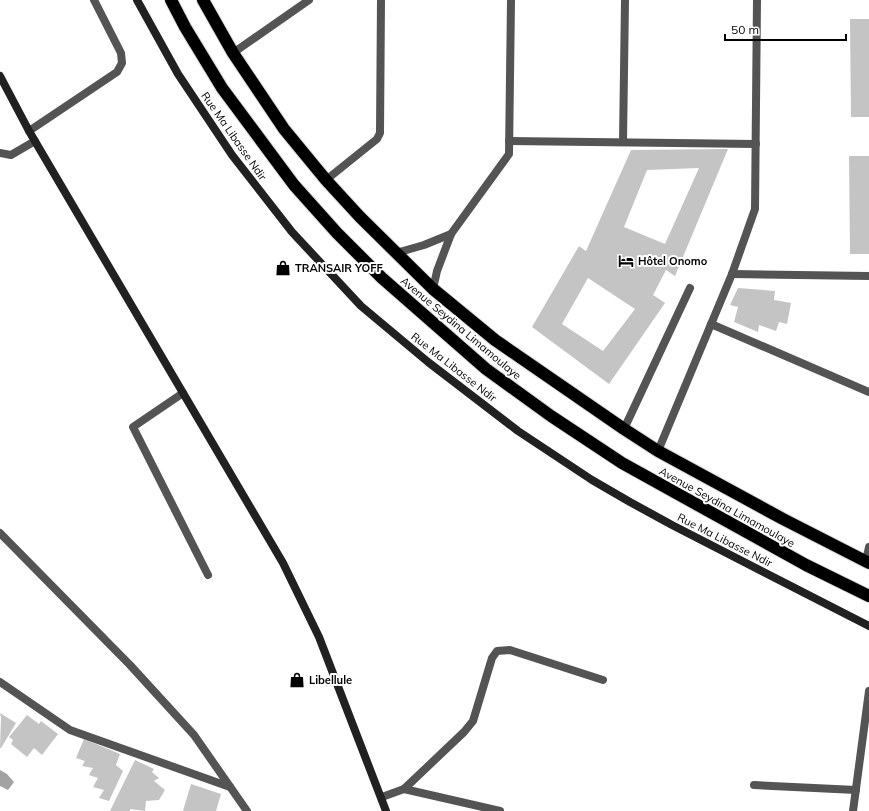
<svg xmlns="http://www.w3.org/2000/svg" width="869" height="811" font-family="Mulish,sans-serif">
<rect width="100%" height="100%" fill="#fff"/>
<!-- water -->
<path fill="#a2a2a2" d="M0 770 7 774 14 782 8 790 0 786Z"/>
<!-- building -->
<g fill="#c4c4c4" fill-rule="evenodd">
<path d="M850 19H869V117H851Z"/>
<path d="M728 149 675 276 666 270 653 295 665 303 609 384 532 327 579 246 586 251 631 150ZM699 168 665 244 624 227 647 170ZM588 278 635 309 603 351 562 324Z"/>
<path d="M849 156H869V254H850Z"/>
<path d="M738 288 775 291 774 300 791 303 787 324 779 322 776 331 759 325 758 332 734 322 738 307 730 305Z"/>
<path d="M0 713 16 723 1 748H0L1 718Z"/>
<path d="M27 715 39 724 41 721 58 734 42 755 34 748 27 757 11 744 13 740 9 737Z"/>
<path d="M84 739 120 754 116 765 123 771 109 801 99 798 104 790 93 787 98 778 89 775 93 768 82 766 85 761 76 758Z"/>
<path d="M135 760 154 769 152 772 159 778 154 781 165 790 159 800 146 801 145 811 130 809V811H110Z"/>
<path d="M191 784 221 794 216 811H183Z"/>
</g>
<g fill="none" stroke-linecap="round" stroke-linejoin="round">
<!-- highway casing -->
<g stroke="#dbdbdb" stroke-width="14">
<g id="highway">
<path d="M171 0 185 27 222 88 294 185 337 233 382 278 486 369 551 416 622 463 806 565 869 596"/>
<path d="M203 0 233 53 284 129 326 180 360 217 433 289 495 340 624 429 658 451 783 519 869 563"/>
</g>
</g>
<!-- lane -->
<g stroke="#545454" stroke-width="8">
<path d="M0 153 11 155 35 141"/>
<path d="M624 429 690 288"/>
</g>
<!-- street -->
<g stroke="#545454" stroke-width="8">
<path d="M233 53 309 0"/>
<path d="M29 131 117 72 122 63 121 53 94 0"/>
<path d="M509 141 756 144"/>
<path d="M623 142 625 0"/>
<path d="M326 180 377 139 380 133 381 0"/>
<path d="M396 253 424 245 451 234"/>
<path d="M732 274 869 276"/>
<path d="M433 289 437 271 451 234 509 154 511 0"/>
<path d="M711 324 869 392"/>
<path d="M183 393 133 427 208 575"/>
<path d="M658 451 732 274 755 209 757 0"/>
<path d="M0 533 130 665 194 735 247 811"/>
<path d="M866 561 869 547"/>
<path d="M0 682 70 730 230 787"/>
<path d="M754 785 856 790"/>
<path d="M404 789 464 732 473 721 492 658 497 651 510 650 603 680"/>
<path d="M382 797 404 789 500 811"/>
<path d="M853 811 869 691"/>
</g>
<!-- secondary -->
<g stroke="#212121" stroke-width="8">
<path d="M137 0 178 74 232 155 292 232 361 306 428 362 518 431 592 480 630 502 672 525 869 626"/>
<path d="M0 76 29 131 283 563 319 637 386 811"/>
</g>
<!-- highway -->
<use href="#highway" stroke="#000" stroke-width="12"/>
</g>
<!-- icons -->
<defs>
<g id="hotel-bare" transform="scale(1.2)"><path d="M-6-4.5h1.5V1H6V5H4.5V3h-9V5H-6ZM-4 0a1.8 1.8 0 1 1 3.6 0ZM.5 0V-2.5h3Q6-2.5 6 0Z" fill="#000" stroke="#fff" stroke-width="2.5" paint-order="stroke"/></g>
<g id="shop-bare" transform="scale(1.2)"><path d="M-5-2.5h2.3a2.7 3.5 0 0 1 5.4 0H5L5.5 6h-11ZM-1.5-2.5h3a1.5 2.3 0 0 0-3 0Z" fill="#000" stroke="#fff" stroke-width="2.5" paint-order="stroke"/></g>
</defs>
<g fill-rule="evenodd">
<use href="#hotel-bare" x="626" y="261"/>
<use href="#shop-bare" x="283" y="268"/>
<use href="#shop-bare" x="297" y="680"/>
</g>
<g text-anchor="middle" stroke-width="4" stroke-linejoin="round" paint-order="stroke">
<!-- street labels -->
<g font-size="11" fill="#000" stroke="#fff">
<text transform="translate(234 136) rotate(55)" y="4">Rue Ma Libasse Ndir</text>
<text transform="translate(461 328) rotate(40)" y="4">Avenue Seydina Limamoulaye</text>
<text transform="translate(454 367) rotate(38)" y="4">Rue Ma Libasse Ndir</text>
<text transform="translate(727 507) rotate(29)" y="4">Avenue Seydina Limamoulaye</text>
<text transform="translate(725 540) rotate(27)" y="4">Rue Ma Libasse Ndir</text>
</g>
<!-- poi labels -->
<g font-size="11" font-weight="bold" fill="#000" stroke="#fff" text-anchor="start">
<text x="638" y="265">Hôtel Onomo</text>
<text x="295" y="272">TRANSAIR YOFF</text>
<text x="309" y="684">Libellule</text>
</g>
</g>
<!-- scale -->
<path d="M725 34v6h121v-6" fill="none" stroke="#000000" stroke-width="2"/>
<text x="731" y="34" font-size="12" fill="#000000" stroke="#ffffff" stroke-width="3" paint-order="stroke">50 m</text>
</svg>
